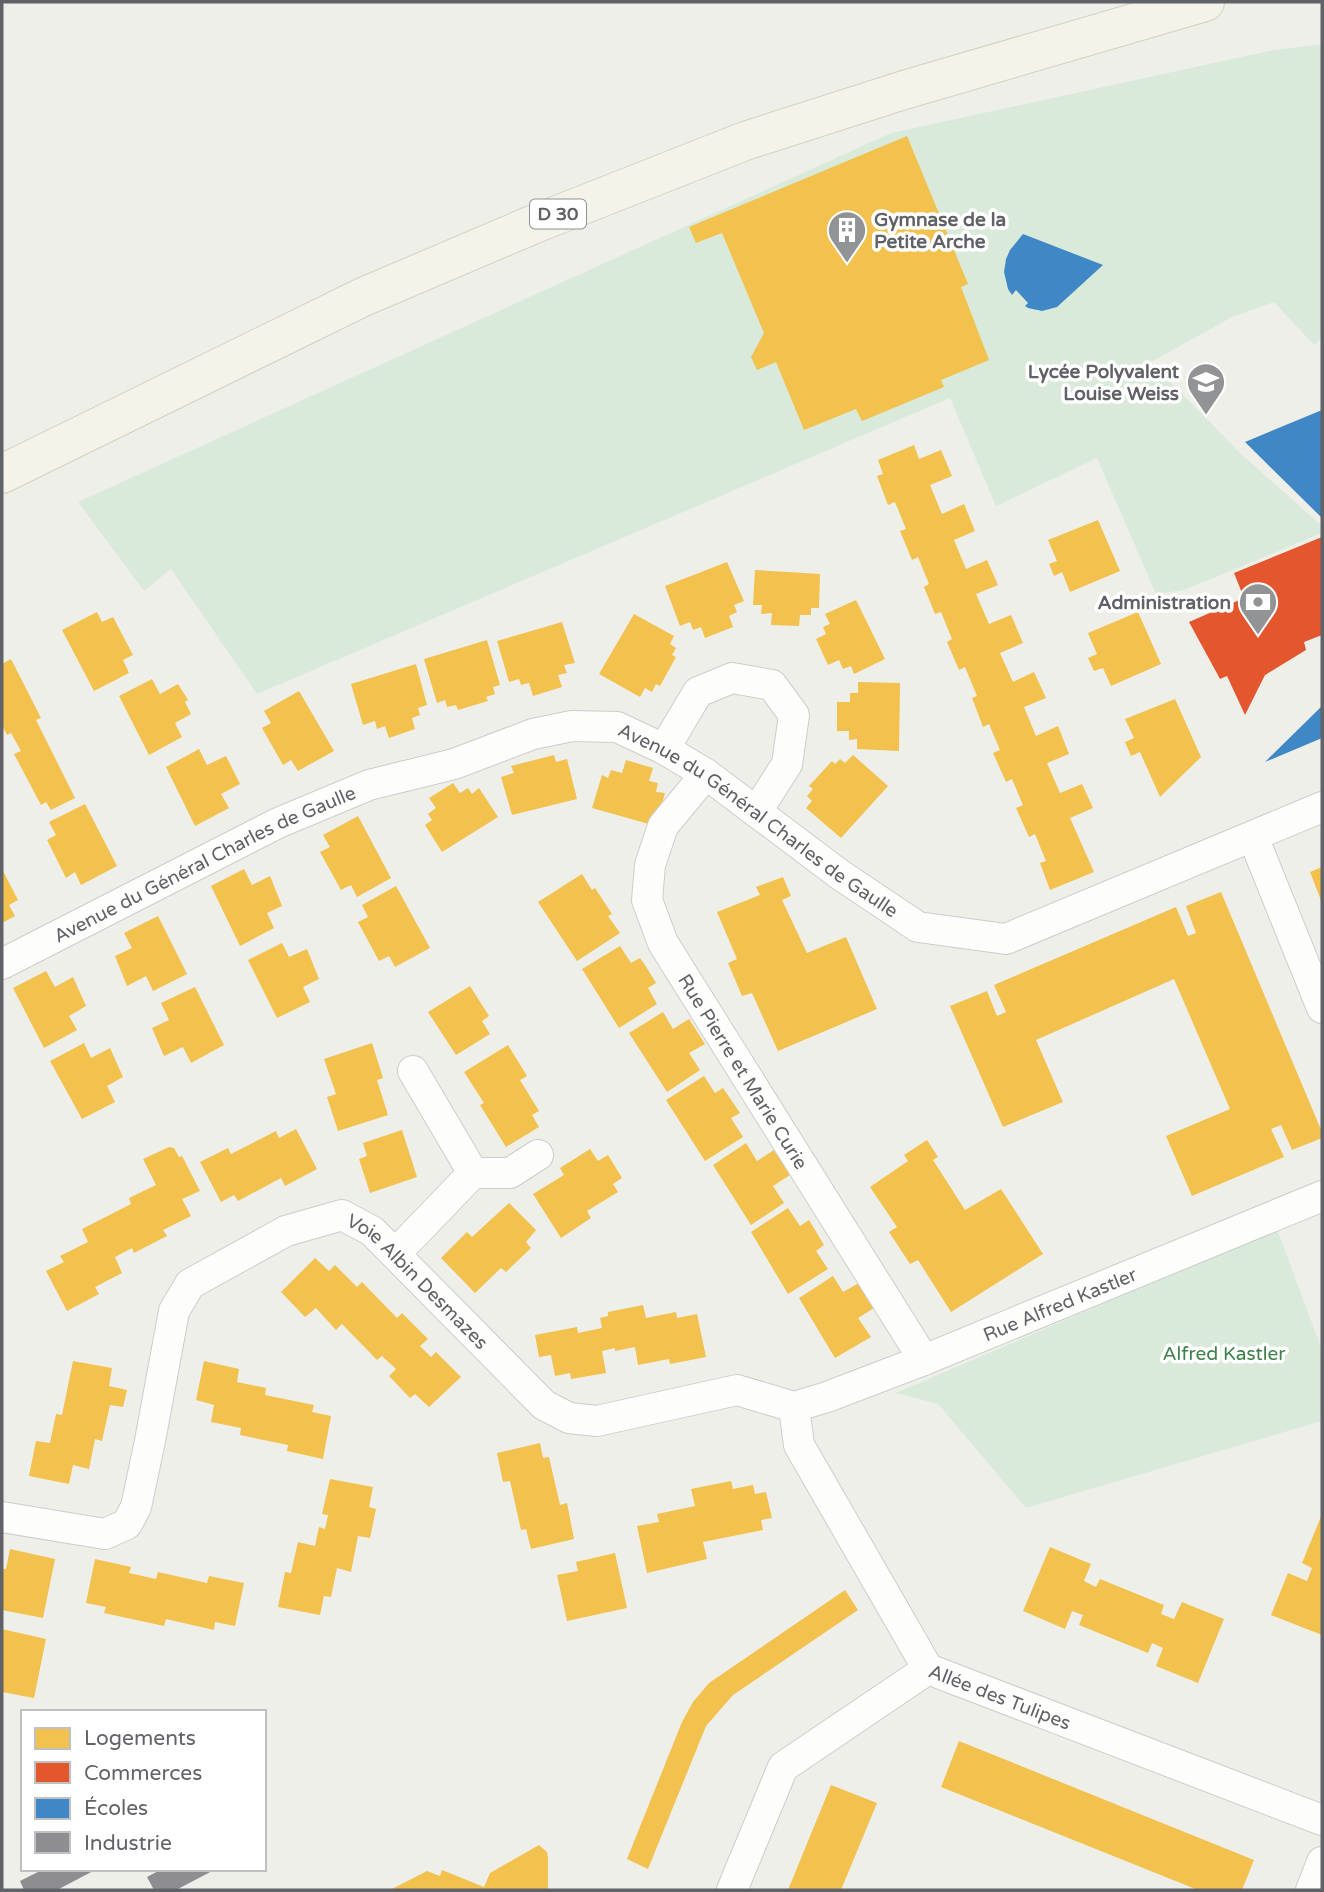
<svg xmlns="http://www.w3.org/2000/svg" width="1324" height="1892" font-family="'Varela Round',sans-serif">
<rect width="100%" height="100%" fill="#efefea"/>
<!-- green -->
<g fill="#d9eada">
<path d="M1322 44V338L1314 345 1274 302 1232 317 1151 362 1240 453 1322 526V533L1184 590 1156 594 1097 458 996 506 950 398 257 694 171 569 144 591 78 502 891 133 1269 51Z"/>
<path d="M1277 1229 1322 1350V1421L1026 1508 938 1404 896 1393Z"/>
</g>
<!-- homes -->
<g fill="#f2c14e">
<path d="M907 136 968 284 961 287 989 360 941 380 944 387 862 421 856 409 804 430 776 362 757 370 751 357 764 333 722 233 696 243 689 227Z"/>
<path d="M914 445 919 459 941 450 952 476 930 485 942 514 964 504 975 531 954 540 966 569 987 560 998 585 976 594 989 624 1011 615 1023 643 1000 653 1013 682 1034 672 1046 698 1024 707 1036 736 1058 726 1069 754 1047 763 1060 793 1082 784 1093 808 1070 818 1094 872 1050 890 1040 863 1046 861 1035 834 1029 837 1016 808 1023 805 1012 779 1006 782 993 753 1000 750 989 724 983 727 972 698 977 696 965 667 959 670 947 642 952 639 941 612 935 614 924 587 929 584 918 557 912 560 900 531 906 529 895 502 888 505 877 476 883 474 878 460Z"/>
<path d="M1098 520 1120 571 1070 592 1062 572 1054 576 1049 564 1057 561 1048 540Z"/>
<path d="M727 562 744 601 734 605 737 612 729 616 733 627 705 638 701 627 693 630 690 622 680 626 665 586Z"/>
<path d="M755 570 820 574 819 608H811V615H800L799 626 771 625 772 613 761 614 762 605H753Z"/>
<path d="M856 600 885 659 854 674 851 666 843 669 839 660 828 665 816 639 826 634 823 627 830 624 825 614Z"/>
<path d="M97 612 102 622 113 617 133 655 123 660 129 673 94 691 62 630Z"/>
<path d="M1138 612 1161 664 1111 686 1103 668 1094 671 1088 658 1097 654 1088 633Z"/>
<path d="M634 614 674 636 670 644 676 648 672 655 676 657 660 686 656 684 652 692 645 688 640 697 599 674Z"/>
<path d="M562 622 575 663 564 665 567 673 558 675 562 687 533 696 529 683 521 685 519 679 509 682 497 641Z"/>
<path d="M487 640 500 685 493 687 495 694 486 697 488 701 458 710 456 705 447 707 445 700 437 703 424 659Z"/>
<path d="M11 659 41 718 36 720 75 798 51 810 46 802 41 805 14 754 21 751 11 733 7 735 2 725V664Z"/>
<path d="M416 664 427 705 418 708 420 715 412 718 415 729 389 738 385 726 377 729 375 721 363 725 351 684Z"/>
<path d="M152 679 160 694 178 684 188 700 185 702 191 714 175 723 182 737 149 755 119 696Z"/>
<path d="M858 682 900 683 899 751 857 749V739L849 740V731H837V702H850V693H858Z"/>
<path d="M299 691 334 751 298 771 291 760 283 765 262 728 271 723 264 711Z"/>
<path d="M1175 699 1201 757 1160 797 1140 752 1131 756 1125 742 1134 738 1125 719Z"/>
<path d="M199 749 207 765 226 756 240 784 221 794 229 808 195 826 166 767Z"/>
<path d="M554 755 556 762 567 759 577 799 512 815 501 777 514 773 511 766Z"/>
<path d="M853 755 888 786 841 838 806 808 812 801 807 796 813 789 809 786 832 761 835 764 840 759 845 763Z"/>
<path d="M626 760 653 768 649 781 658 783 656 792 665 793 656 826 592 808 602 775 608 778 611 770 622 773Z"/>
<path d="M453 783 460 793 468 788 472 794 479 788 498 817 442 852 425 825 432 820 428 814 436 808 429 798Z"/>
<path d="M85 804 117 866 81 885 75 872 66 878 47 840 56 835 49 822Z"/>
<path d="M358 816 391 878 357 897 351 885 341 890 320 852 330 847 323 835Z"/>
<path d="M1322 867V903L1310 872Z"/>
<path d="M2 869 18 900 9 905 15 916 2 923Z"/>
<path d="M244 869 252 885 270 876 282 906 267 913 274 928 240 946 211 886Z"/>
<path d="M582 874 592 890 595 888 612 914 608 916 620 933 577 961 538 902Z"/>
<path d="M783 877 791 896 782 900 807 953 846 937 877 1009 778 1051 752 993 742 996 728 963 737 959 717 912 760 895 756 887Z"/>
<path d="M396 886 430 948 395 967 389 956 379 961 358 922 368 917 362 905Z"/>
<path d="M1221 892 1322 1132V1138L1292 1150 1281 1125 1271 1129 1284 1157 1192 1196 1166 1136 1230 1109 1174 979 1036 1040 1063 1102 1003 1127 950 1006 987 991 997 1016 1006 1012 994 985 1176 907 1188 936 1196 933 1186 906Z"/>
<path d="M158 916 187 974 153 991 146 976 127 986 115 956 132 948 124 933Z"/>
<path d="M282 943 289 957 307 949 319 979 303 987 310 1002 277 1018 248 960Z"/>
<path d="M620 946 631 963 640 958 645 965 656 983 648 988 657 1004 619 1028 582 969Z"/>
<path d="M46 971 55 987 73 977 86 1006 69 1016 77 1030 44 1048 13 988Z"/>
<path d="M470 986 489 1016 482 1021 490 1034 456 1055 428 1012Z"/>
<path d="M195 987 224 1045 191 1063 183 1047 164 1056 152 1028 169 1020 161 1003Z"/>
<path d="M663 1012 673 1029 689 1019 705 1044 689 1053 700 1070 667 1092 629 1033Z"/>
<path d="M84 1043 91 1058 110 1048 123 1077 107 1086 115 1102 82 1119 50 1061Z"/>
<path d="M372 1043 383 1078 377 1080 388 1115 338 1131 327 1097 336 1094 324 1059Z"/>
<path d="M508 1045 527 1076 520 1080 539 1111 532 1115 539 1127 506 1147 480 1105 484 1103 464 1072Z"/>
<path d="M704 1076 715 1093 723 1088 740 1113 731 1118 743 1137 705 1161 666 1100Z"/>
<path d="M296 1129 317 1169 285 1186 281 1178 238 1201 234 1195 221 1202 200 1162 228 1148 231 1154 276 1131 279 1138Z"/>
<path d="M402 1130 417 1177 370 1193 359 1159 367 1156 363 1143Z"/>
<path d="M927 1140 938 1157 933 1160 965 1210 1001 1189 1043 1254 951 1312 918 1260 910 1264 889 1232 897 1227 870 1187 908 1161 904 1155Z"/>
<path d="M746 1143 757 1161 774 1150 790 1175 773 1186 784 1203 751 1225 713 1165Z"/>
<path d="M169 1147 174 1148 179 1157 182 1156 200 1191 182 1199 191 1216 163 1230 167 1236 134 1253 132 1248 115 1257 122 1273 95 1287 99 1294 67 1311 46 1271 64 1262 60 1256 88 1242 82 1229 131 1204 129 1198 156 1185 143 1159Z"/>
<path d="M590 1149 598 1161 608 1155 622 1178 613 1184 618 1192 587 1211 591 1218 561 1238 533 1194 564 1175 560 1168Z"/>
<path d="M509 1203 536 1230 526 1242 531 1248 506 1272 501 1268 475 1293 441 1258 467 1232 472 1237Z"/>
<path d="M788 1208 800 1226 809 1220 824 1245 816 1251 828 1269 788 1294 751 1232Z"/>
<path d="M315 1258 329 1271 335 1265 357 1287 362 1282 397 1318 402 1313 428 1339 420 1346 431 1357 436 1352 461 1377 429 1407 415 1394 410 1398 389 1376 396 1369 382 1356 377 1360 342 1324 336 1330 316 1308 305 1317 281 1292Z"/>
<path d="M833 1276 843 1292 859 1283 874 1308 858 1318 871 1337 835 1358 799 1298Z"/>
<path d="M643 1305 646 1318 676 1312 677 1318 697 1314 706 1357 670 1364 669 1359 638 1365 635 1347 615 1351V1348L602 1351 606 1373 571 1379 570 1373 555 1376 551 1355 539 1357 535 1335 577 1327 578 1333 602 1328 600 1318 608 1316V1312Z"/>
<path d="M73 1361 112 1368 109 1386 127 1390 123 1407 110 1405 102 1441 95 1439 89 1469 73 1465 69 1484 29 1476 36 1441 50 1443 56 1414 62 1415Z"/>
<path d="M204 1361 239 1369 237 1382 266 1388 265 1395 314 1405 312 1412 331 1416 323 1459 287 1451 288 1445 240 1435 241 1428 211 1422 214 1405 196 1400Z"/>
<path d="M540 1443 543 1458 549 1457 560 1505 567 1503 574 1539 531 1549 526 1529 521 1530 510 1481 503 1482 497 1453Z"/>
<path d="M330 1479 373 1487 369 1507 376 1509 370 1538 358 1536 351 1572 337 1568 331 1597 324 1596 320 1615 278 1607 285 1572 291 1573 298 1542 315 1546 319 1527 325 1529 328 1515 322 1514Z"/>
<path d="M731 1481 733 1489 753 1485 755 1494 766 1492 772 1518 761 1520 763 1530 703 1542 707 1559 647 1573 637 1526 659 1522 657 1514 695 1506 691 1489Z"/>
<path d="M1322 1514V1635L1271 1615 1288 1573 1307 1581 1312 1568 1302 1563Z"/>
<path d="M1050 1547 1091 1564 1084 1581 1096 1587 1100 1579 1164 1605 1161 1614 1174 1619 1182 1602 1224 1619 1198 1683 1156 1666 1163 1648 1152 1643 1148 1653 1079 1625 1083 1615 1072 1611 1065 1629 1023 1611Z"/>
<path d="M10 1549 55 1559 43 1618 2 1610V1569H6Z"/>
<path d="M615 1553 627 1608 567 1621 557 1575 578 1571 576 1562Z"/>
<path d="M95 1559 131 1567 129 1573 156 1579 158 1572 207 1583 209 1576 244 1583 235 1626 215 1622 214 1630 166 1619 164 1626 104 1613 106 1607 86 1603Z"/>
<path d="M845 1590 858 1610 733 1695 706 1726 648 1869 627 1859 682 1722 693 1702 709 1683Z"/>
<path d="M2 1629 46 1639 34 1698 2 1692Z"/>
<path d="M959 1741 1254 1860 1242 1890H1198L941 1787Z"/>
<path d="M831 1785 877 1803 841 1890H788Z"/>
<path d="M539 1845 547 1852 548 1858V1890H390L427 1871 440 1876 442 1870 484 1887 490 1873Z"/>
</g>
<!-- shops -->
<path fill="#e4572e" d="M1322 537V635L1304 642 1306 650 1265 675 1245 715 1227 676 1220 679 1189 622 1244 598 1234 573Z"/>
<!-- schools -->
<g fill="#3f88c5">
<path d="M1023 234 1103 265 1057 307 1042 311 1028 308 1025 306 1028 303 1016 290 1012 295 1008 289 1004 272 1006 259 1010 250Z"/>
<path d="M1322 410V518L1245 442Z"/>
<path d="M1322 706V738L1265 762Z"/>
</g>
<!-- industry -->
<g fill="#8d8d92">
<path d="M44 1869H97L57 1890H24L20 1881Z"/>
<path d="M162 1869H216L176 1890H154L147 1877Z"/>
</g>
<g fill="none" stroke-linecap="round" stroke-linejoin="round">
<!-- street casing -->
<g stroke="#cccdcc" stroke-width="32">
<g id="street">
<path d="M664 749 698 692 732 678 772 685 794 715 787 764 757 811"/>
<path id="s1" d="M706 774 663 826 650 865 647 900 663 943 924 1360"/>
<path d="M1253 837 1322 1008"/>
<path id="s2" d="M2 964 278 823 369 785 454 764 533 734 572 726 617 727 664 749 706 774 839 874 918 927 1006 939 1322 807"/>
<path d="M473 1173H510L538 1155"/>
<path d="M395 1254 473 1173 413 1071"/>
<path id="s3" d="M794 1407 827 1397 924 1360 1322 1196"/>
<path d="M794 1407 799 1445 928 1669"/>
<path id="s4" d="M2 1517 105 1534 127 1524 136 1507 150 1441 174 1311 190 1284 286 1231 342 1215 372 1231 544 1405 569 1418 597 1421 737 1390 794 1407"/>
<path id="s5" d="M928 1669 1322 1820"/>
<path d="M732 1890 783 1767 928 1669"/>
<path d="M1311 1890 1322 1862"/>
</g>
</g>
<!-- primary casing -->
<g stroke="#d5d1ba" stroke-width="40">
<path id="primary" d="M2 474 363 297 532 225 745 141 904 90 1205 2"/>
</g>
<!-- street -->
<use href="#street" stroke="#fdfdfc" stroke-width="30"/>
<!-- primary -->
<use href="#primary" stroke="#f3f3ea" stroke-width="38"/>
</g>
<!-- icons -->
<defs>
<g id="building-pin" transform="scale(2.0125)"><path d="M0 17L-7.5 6A9.5 9.5 0 1 1 7.5 6Z" fill="#929395" stroke="#fff"/><path d="M-4-6H4V6H1V3H-1V6H-4ZM-2.5-4.3h1.7v1.8h-1.7ZM.8-4.3h1.7v1.8H.8ZM-2.5-1h1.7V.8h-1.7ZM.8-1h1.7V.8H.8Z" fill="#fff"/></g>
<g id="school-pin" transform="scale(2.0125)"><path d="M0 17L-7.5 6A9.5 9.5 0 1 1 7.5 6Z" fill="#929395" stroke="#fff"/><path d="M0-5L7-2L0 1L-7-2ZM-4 1L0 2.5L4 1V4Q0 6-4 4Z" fill="#fff"/></g>
<g id="bank-pin" transform="scale(2.0125)"><path d="M0 17L-7.5 6A9.5 9.5 0 1 1 7.5 6Z" fill="#929395" stroke="#fff"/><path d="M-6-4H6V4H-6ZM0-2.3a2.3 2.3 0 1 0 0 4.6a2.3 2.3 0 1 0 0-4.6Z" fill="#fff"/></g>
</defs>
<g fill-rule="evenodd">
<use href="#building-pin" x="847" y="230"/>
<use href="#school-pin" x="1206" y="382"/>
<use href="#bank-pin" x="1258" y="602"/>
</g>
<g text-anchor="middle" stroke-width="7" stroke-linejoin="round" paint-order="stroke">
<!-- shield labels -->
<rect fill="#fff" stroke="#909195" stroke-width="2" x="530" y="199.5" width="56" height="29" rx="5"/>
<g font-size="18" font-weight="bold" fill="#606267">
<text x="558" y="220">D 30</text>
</g>
<!-- poi labels -->
<g font-size="19" font-weight="bold" fill="#606267" stroke="#fff" text-anchor="end">
<text x="874" y="226" text-anchor="start">Gymnase de la<tspan x="874" dy="22">Petite Arche</tspan></text>
<text x="1179" y="378">Lycée Polyvalent<tspan x="1179" dy="22">Louise Weiss</tspan></text>
<text x="1231" y="609">Administration</text>
</g>
<!-- street labels -->
<g font-size="19" fill="#606267" stroke="#fff">
<text dy="7" stroke="none"><textPath href="#s2" startOffset="835">Avenue du Général Charles de Gaulle</textPath></text>
<text dy="7" stroke="none"><textPath href="#s2" startOffset="226">Avenue du Général Charles de Gaulle</textPath></text>
<text dy="7" stroke="none"><textPath href="#s1" startOffset="341">Rue Pierre et Marie Curie</textPath></text>
<text dy="7" stroke="none"><textPath href="#s4" startOffset="648">Voie Albin Desmazes</textPath></text>
<text dy="7" stroke="none"><textPath href="#s3" startOffset="285">Rue Alfred Kastler</textPath></text>
<text dy="7" stroke="none"><textPath href="#s5" startOffset="77">Allée des Tulipes</textPath></text>
</g>
<!-- park labels -->
<g font-size="19" fill="#3d8149" stroke="#fff">
<text x="1224" y="1360">Alfred Kastler</text>
</g>
</g>
<!-- border -->
<rect width="1324" height="1892" fill="none" stroke="#606267" stroke-width="7"/>
<!-- legend -->
<rect x="21" y="1710" width="245" height="161" fill="#ffffff" stroke="#bfc0c2" stroke-width="2"/>
<rect x="35" y="1728" width="35" height="21" fill="#f2c14e" stroke="#bfc0c2" stroke-width="2"/>
<text x="84" y="1745" font-size="21" fill="#606267">Logements</text>
<rect x="35" y="1762" width="35" height="21" fill="#e4572e" stroke="#bfc0c2" stroke-width="2"/>
<text x="84" y="1780" font-size="21" fill="#606267">Commerces</text>
<rect x="35" y="1798" width="35" height="21" fill="#3f88c5" stroke="#bfc0c2" stroke-width="2"/>
<text x="84" y="1815" font-size="21" fill="#606267">Écoles</text>
<rect x="35" y="1832" width="35" height="21" fill="#8d8d92" stroke="#bfc0c2" stroke-width="2"/>
<text x="84" y="1850" font-size="21" fill="#606267">Industrie</text>
</svg>
